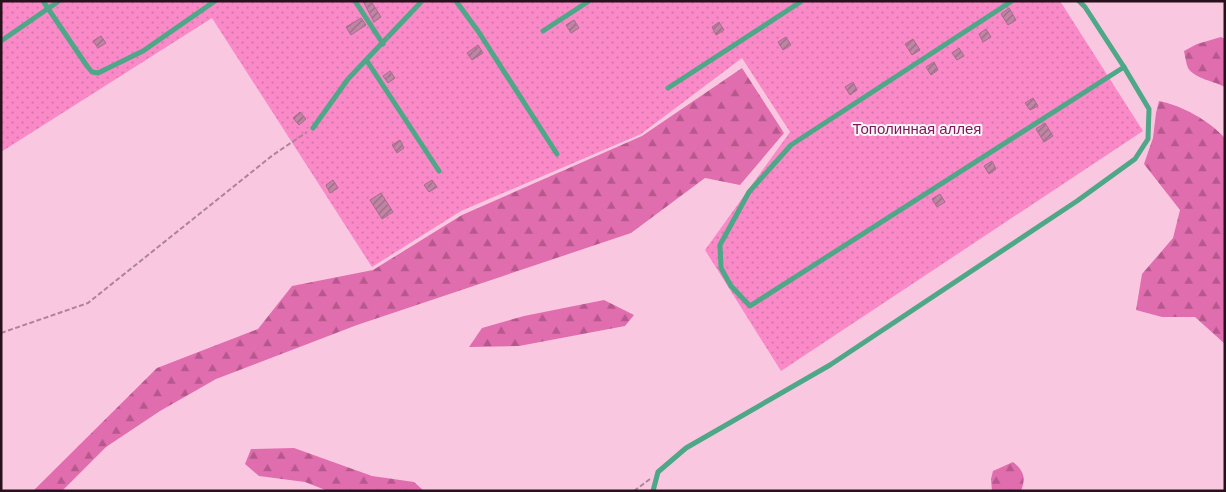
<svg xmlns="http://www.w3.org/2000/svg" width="1226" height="492" font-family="'DM Sans',sans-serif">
<defs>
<pattern id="grass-dots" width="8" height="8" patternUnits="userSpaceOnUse" patternTransform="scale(1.25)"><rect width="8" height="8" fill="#f989c7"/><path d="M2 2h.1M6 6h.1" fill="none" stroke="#d575aa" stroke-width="1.8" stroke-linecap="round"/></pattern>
<pattern id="forest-firs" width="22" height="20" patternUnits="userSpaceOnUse" patternTransform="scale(1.25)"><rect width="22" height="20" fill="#e06dae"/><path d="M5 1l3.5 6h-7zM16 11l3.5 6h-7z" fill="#b6588d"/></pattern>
<pattern id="building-hatch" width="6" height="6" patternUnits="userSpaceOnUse" patternTransform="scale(1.25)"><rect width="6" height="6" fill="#c085a4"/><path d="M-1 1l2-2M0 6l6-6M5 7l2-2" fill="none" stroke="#9c6b85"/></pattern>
</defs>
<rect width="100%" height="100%" fill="#fac7e1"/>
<!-- grass -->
<path fill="url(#grass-dots)" d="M1 1H1060L1143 131 781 371 705 250 790 132 742 58 641 134 461 211 372 267 212 18 1 152Z"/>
<!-- forest -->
<g fill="url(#forest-firs)">
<path d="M1221 37 1225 39V87C1214 81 1195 79 1188 68 1186 63 1185 56 1184 51L1197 44Z"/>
<path d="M742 68 784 133 740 185 705 178 631 233 357 325 216 379 160 411 106 447 62 491H33L157 368 258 329 292 286 373 270 462 215 642 136Z"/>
<path d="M1159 101C1183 106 1208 120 1225 138V344L1195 317H1162L1136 310 1142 274 1173 238 1180 210 1144 164 1153 138 1156 113Z"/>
<path d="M604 300 634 315 625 326 519 346 469 347 482 328 524 316Z"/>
<path d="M294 448 372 476 414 482 424 491H328L305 482 259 476 245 464 251 449Z"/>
<path d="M1013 462C1024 471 1026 478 1021 491H992L991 479 993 471Z"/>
</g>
<!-- building -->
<g fill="url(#building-hatch)" stroke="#a66d8b">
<path d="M363 1H371L381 17 374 22Z"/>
<path d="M1009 8 1016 20 1008 25 1001 14Z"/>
<path d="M361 18 366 25 351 35 346 27Z"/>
<path d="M574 20 579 28 571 33 566 25Z"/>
<path d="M719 22 724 30 716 35 712 27Z"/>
<path d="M986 29 991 37 983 42 979 34Z"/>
<path d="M101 36 106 43 98 48 93 41Z"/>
<path d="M786 37 791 45 783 50 778 42Z"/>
<path d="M913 39 920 50 912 55 905 44Z"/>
<path d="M478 45 483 53 472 60 467 53Z"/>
<path d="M959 48 964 56 957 60 952 53Z"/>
<path d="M934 62 938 70 931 75 926 67Z"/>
<path d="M390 71 395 78 388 83 383 76Z"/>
<path d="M853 82 857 90 850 95 845 87Z"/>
<path d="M1033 98 1038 106 1030 110 1025 103Z"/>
<path d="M300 112 306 119 299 125 293 118Z"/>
<path d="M1045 123 1053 136 1044 142 1036 129Z"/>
<path d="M400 140 404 148 397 153 392 145Z"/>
<path d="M992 161 996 169 989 174 984 166Z"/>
<path d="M333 180 338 188 330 193 326 185Z"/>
<path d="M432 180 437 187 429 192 424 185Z"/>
<path d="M381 193 393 212 382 219 370 200Z"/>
<path d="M940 194 945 202 937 207 932 199Z"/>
</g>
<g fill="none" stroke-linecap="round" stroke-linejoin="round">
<!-- path -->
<g stroke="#ad8499" stroke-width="2" stroke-dasharray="5 2.5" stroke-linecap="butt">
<path d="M1 333 88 303 273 155 307 132"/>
<path d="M634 491 650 479"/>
</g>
<!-- service -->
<g stroke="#4ea787" stroke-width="5">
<path d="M43 1 87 66 92 72 98 73 143 51 215 1"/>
<path d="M355 1 383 44"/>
<path d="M456 1 478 31 557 154"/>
<path d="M1012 1 791 145 749 192 720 245 721 268 731 286 750 306 1124 67 1085 7 1079 1"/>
<path d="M543 31 589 1"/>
<path d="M1 41 59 1"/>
<path d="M367 61 439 171"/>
<path d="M668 88 802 1"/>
<path d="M313 128 348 79 422 1"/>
<path d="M653 491 658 472 686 448 830 365 1077 201 1135 159 1148 139 1149 109 1124 67"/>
</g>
</g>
<g text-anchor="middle" stroke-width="4" stroke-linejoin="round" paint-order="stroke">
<!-- park labels -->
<g font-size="15" fill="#7f175a" stroke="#fef7fa">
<text x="917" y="134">Тополинная аллея</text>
</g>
</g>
<!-- border -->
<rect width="1226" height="492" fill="none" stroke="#27111d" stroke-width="5"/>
</svg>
